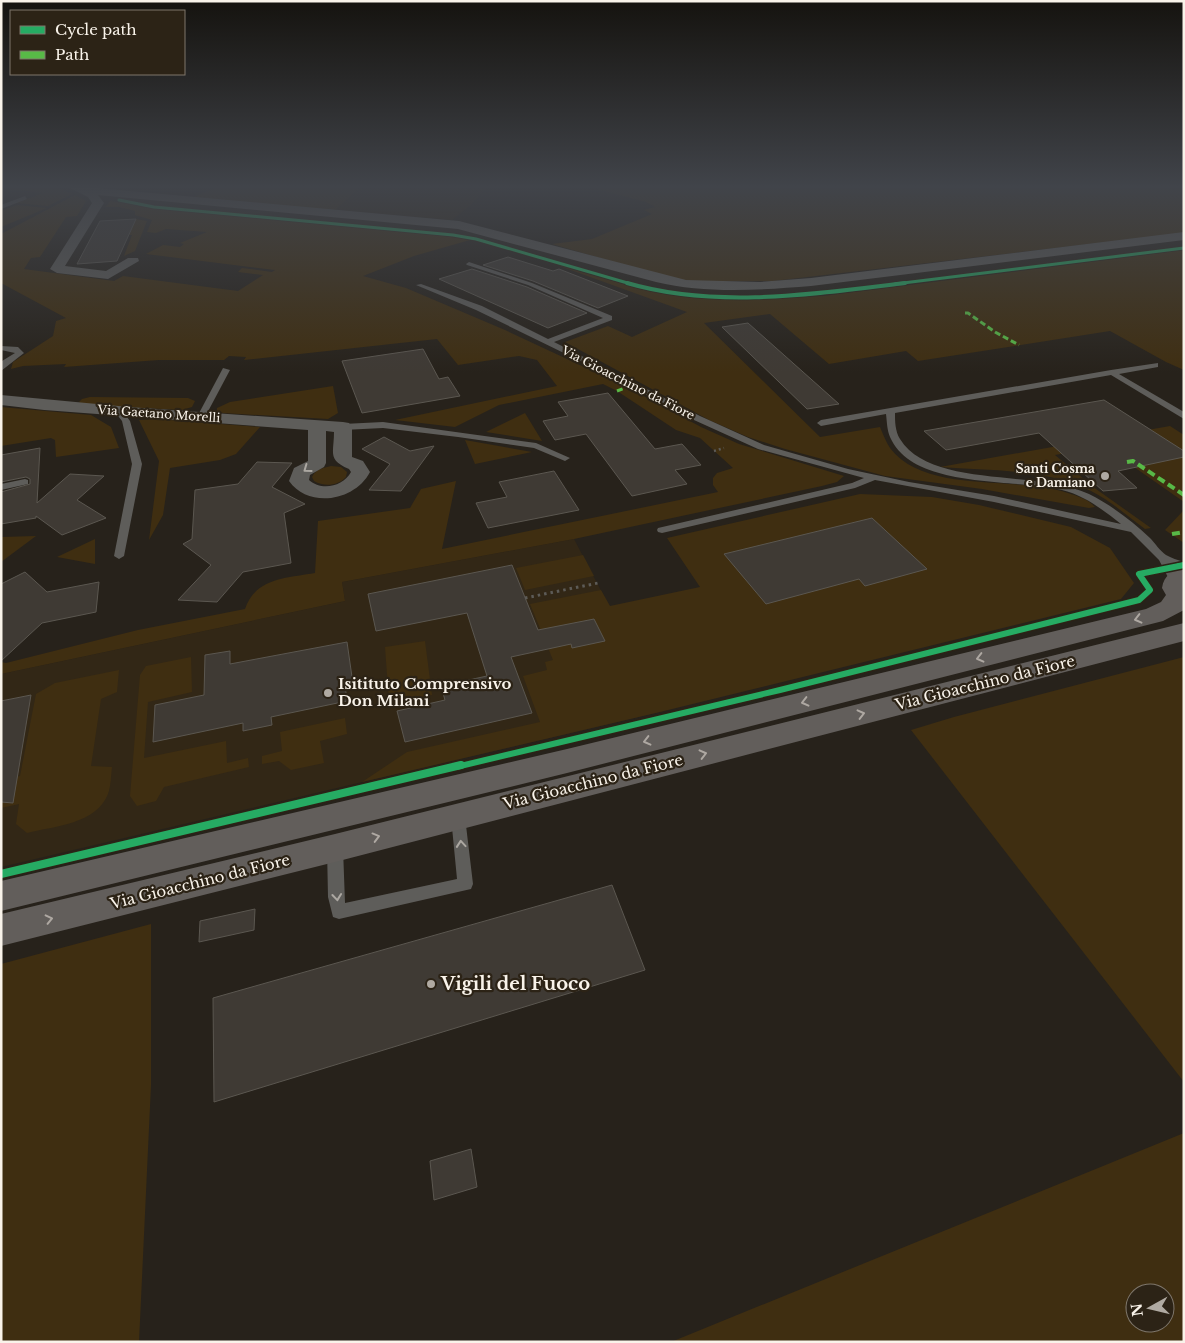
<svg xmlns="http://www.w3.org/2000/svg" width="1185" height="1343" font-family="'Libre Baskerville',serif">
<rect width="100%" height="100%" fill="#27221b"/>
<!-- built -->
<g fill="#322716">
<path d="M363 185H488L472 204 452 220 335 210Z"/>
<path d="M574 539 664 711 1 867V674L345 601 342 582Z"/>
</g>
<!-- green -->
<g fill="#3f2e11" fill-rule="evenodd">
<path d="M1 185H52L72 194 48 206 16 203 43 193 1 188Z"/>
<path d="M223 185H363L335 210 191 198Z"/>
<path d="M582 185H1184V233L773 281H688L658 275 552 244 592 239 652 214 644 210 655 207 646 202Z"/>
<path d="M75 195 86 201 77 216 66 217 40 257 31 258 24 269 114 281 123 276 238 291 263 275 238 272 242 268 272 272 275 270 146 254 163 245 180 247 184 244 180 243 207 232 166 229 156 233 147 232 152 220 135 215V211L119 207H106L110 201 151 208 427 233 470 240 414 256 363 276 406 288 505 330 627 387 701 427 739 444 844 476 837 482 822 486 574 539 342 582 345 601 1 674V662L6 663 138 630 245 609C255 578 287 578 315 573L318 521 410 508 421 489 456 481 442 549 718 492 713 485V478L717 473 733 468 700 438 676 430 617 391 603 384 499 405 455 427 395 420 557 386 537 360 519 356 458 365 437 339 244 360 246 357 229 356 224 360H159L64 367 66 364 23 366 11 369 13 362 53 336 56 321 66 318 1 283V234Z"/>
<path d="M17 205 47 208 1 227V211Z"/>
<path d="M136 219 147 221 135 251 124 256 132 235H129Z"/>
<path d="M1184 250V370L1166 362 1110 331 918 361 906 351 829 364 770 314 704 323 820 437 880 427C883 434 886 442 890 448 926 495 1016 475 1068 493 1077 496 1088 499 1095 507L1089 508 982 489 885 476 785 449 748 437 709 420 565 342 608 326 632 337 687 312 557 265 644 290 712 299H749L823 296Z"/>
<path d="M333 386 338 413 328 419 223 413 217 411V408L230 402Z"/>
<path d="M90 397 188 398 195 401 192 407 182 410 83 405 79 402 82 399Z"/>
<path d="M1 407 91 415 111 427 119 448 56 457 55 440 51 438 1 446Z"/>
<path d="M525 413 542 441 486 432Z"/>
<path d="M156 419 260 427 236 454 220 460 170 468 163 515 149 540 159 461 139 420Z"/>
<path d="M1170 426 1184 435V502L1104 446 1055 455 1096 489 1151 528 1145 529C1127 516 1111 501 1091 491 1046 468 990 471 940 467Z"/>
<path d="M465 440 532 452 475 464Z"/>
<path d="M331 466 341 467 347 472 346 477C338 486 324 487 314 481L312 477C316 469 323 468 331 466Z"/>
<path d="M860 494 932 497 979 505 1071 527 1110 548 1134 583 1121 599 664 711 362 782 407 752 540 722 523 676 547 670 545 662 553 660 530 604 601 590 610 606 700 587 667 538Z"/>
<path d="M1184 510V543L1165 530Z"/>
<path d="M36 536 1 562V537Z"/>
<path d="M95 539V564L57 557Z"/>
<path d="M583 555 594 576 525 590 516 568Z"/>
<path d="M425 641 432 695 389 702 385 647Z"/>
<path d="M191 657 192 692 148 702 144 758 226 741 227 763 248 758 249 767 164 787 156 801 137 806 130 796 140 675 146 666Z"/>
<path d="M1184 657V1082L911 730 954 717Z"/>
<path d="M119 670 117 692 101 699 91 766 112 767C111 775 111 786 108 794 96 824 55 826 27 833L16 824 19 804 1 808V780L20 776 36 694 55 683Z"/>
<path d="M345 718 347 734 320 741 324 763 291 770 279 761 262 764V756L282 751 280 732Z"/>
<path d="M151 924V1085L139 1342H1V964Z"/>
<path d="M1184 1133V1342H671ZM1135 1293H1165V1323H1135Z"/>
</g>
<!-- building -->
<g fill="#3f3a34" stroke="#5b5750">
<path d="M136 219 117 261 77 264 100 221Z"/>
<path d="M508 257 553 271 559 269 628 296 598 308 533 281 483 265Z"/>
<path d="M472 269 527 287 587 313 548 328 439 279Z"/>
<path d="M748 323 839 404 807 409 722 327Z"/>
<path d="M423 349 439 379 448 377 460 396 362 413 342 361Z"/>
<path d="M608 393 655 449 682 444 701 465 675 470 687 484 632 496 586 434 555 440 543 421 568 416 558 402Z"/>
<path d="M1104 400 1184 451V457L1118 471 1137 488 1103 491 1039 433 946 450 924 431Z"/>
<path d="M384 437 410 451 434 446 401 491 369 490 390 464 362 449Z"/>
<path d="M40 448 37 503 70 474 104 476 77 500 106 518 62 535 36 516V518L1 524V492L30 484V479L26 477 1 482V455Z"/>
<path d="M257 462 292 463 272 487 305 504 284 513 291 563 243 572 217 602 178 600 211 565 183 544 192 539 195 490 238 484Z"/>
<path d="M554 471 579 510 488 528 476 503 507 497 499 482Z"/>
<path d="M872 518 927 569 865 586 859 579 766 604 724 554Z"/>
<path d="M512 565 538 630 594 619 605 641 572 648 571 644 511 657 532 713 405 742 397 711 445 700 441 686 487 676 467 613 376 631 368 594Z"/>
<path d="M25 572 47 592 99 582 96 612 42 623 1 661V584Z"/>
<path d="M347 642 353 684 345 685 347 701 271 717 272 725 243 731V723L153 742 155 705 204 695 205 655 230 651V664Z"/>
<path d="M31 695 13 803 1 802V701Z"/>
<path d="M612 885 645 970 214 1102 213 998Z"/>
<path d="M255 909 254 930 199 942 200 921Z"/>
<path d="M471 1149 477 1187 434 1200 430 1161Z"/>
</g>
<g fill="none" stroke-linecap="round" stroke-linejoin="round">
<!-- path-far1 -->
<path stroke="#5d5b57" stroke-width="2.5" stroke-dasharray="2 3" stroke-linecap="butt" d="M714 451 724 448"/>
<!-- path -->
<path stroke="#5d5b57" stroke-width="3" stroke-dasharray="2.5 4" stroke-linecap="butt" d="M525 598 598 583"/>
<!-- lane -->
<g fill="#5e5d5a" fill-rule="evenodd">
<path d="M25 196 27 199 1 209V205Z"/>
<path d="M469 262 532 283 612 316V320L554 342 700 416 764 445 848 469 909 482 994 496 1121 524C1103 510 1084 495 1062 490 1015 478 913 490 890 437 887 430 887 422 886 414L821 426 817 423 821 420 1111 370 1158 363V367L1119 374 1184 412V419L1111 375 895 413C895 421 895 431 900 439 931 489 1037 469 1089 494 1111 505 1132 521 1150 538 1155 543 1160 551 1166 555 1171 558 1178 560 1184 562V569L1173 565 1181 581 1175 584 1171 583 1159 560 1131 532 994 502 875 480 855 488 662 533 658 532 657 530 658 528 852 483 864 478 758 449 694 420 609 375 476 310 416 285 421 284 482 306 548 339 603 318 528 285 467 265 466 264Z"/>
<path d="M1 346 18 347 24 353 1 371 2 361 15 353 1 350Z"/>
<path d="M223 368 230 370 205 417 198 419 197 417Z"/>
<path d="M118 408 121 409 130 421 142 464 124 556 119 559 114 556 132 464 122 421 114 411Z"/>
<path d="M383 422 536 443 570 458 565 461 534 448 458 437 383 428 343 430 339 427 343 424Z"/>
<path d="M25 479 28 480V484L1 490V484Z"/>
<path d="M458 811 463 813 465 817 473 884 471 889 339 919 333 917 328 897 327 848 330 844 335 842 340 844 343 848 345 903 457 879 451 817 453 813Z"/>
</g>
<!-- street -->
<g fill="#5e5d5a" fill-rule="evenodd">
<path d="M64 185 459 221 686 280 760 282 811 278 1184 232V240L811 286C760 290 706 294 656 282L458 229 98 195 104 203 65 266 106 271 128 258H138L139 261 108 279 57 273 50 269 92 203 88 197Z"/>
<path d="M1 395 129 407 343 422 349 423 352 427V457L363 461 370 472C355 501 309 509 289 481L294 468 308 461V430L44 410 1 405ZM326 431 334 432C334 453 327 460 349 469L351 472C343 487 321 491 309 480L310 475 324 467 326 463Z"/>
</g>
<!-- secondary -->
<g fill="#625e5b" fill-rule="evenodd">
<path d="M1184 568V610L1163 621 567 773 1 911V881L567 749 1146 609 1161 602 1166 595 1162 588C1164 575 1172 571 1184 568Z"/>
<path d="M1184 623V641L335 862 1 946V914L335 834Z"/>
</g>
<!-- quiet-far1 -->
<g stroke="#58b947" stroke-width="3" stroke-dasharray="6 3" stroke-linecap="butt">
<path d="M965 313H968L995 332 1019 345"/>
<path d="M617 391 627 387"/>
</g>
<!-- quiet -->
<g stroke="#58b947" stroke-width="4" stroke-dasharray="8 4" stroke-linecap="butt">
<path d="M1127 462 1133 461 1184 495"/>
<path d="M1172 534 1184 532"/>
</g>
<!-- cycleway-far4 casing -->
<g stroke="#2c2316" stroke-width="4.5">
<g id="cycleway-far4">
<path d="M119 200 154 207 453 235 476 239 631 284"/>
<path d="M895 284 1184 248"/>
</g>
</g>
<!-- cycleway-far3 casing -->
<g stroke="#2c2316" stroke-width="5.5">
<path id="cycleway-far3" d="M627 283C716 309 814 294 905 283"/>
</g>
<!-- cycleway-far2 casing -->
<g stroke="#2c2316" stroke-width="8">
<path id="cycleway-far2" d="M1178 566 1184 565"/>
</g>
<!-- cycleway-far1 casing -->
<g stroke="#2c2316" stroke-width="9">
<path id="cycleway-far1" d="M456 767 780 690 1139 600 1150 590 1139 574 1184 565"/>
</g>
<!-- cycleway casing -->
<g stroke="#2c2316" stroke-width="11">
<path id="cycleway" d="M1 874 461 765"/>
</g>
<!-- cycleway-far4 -->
<use href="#cycleway-far4" stroke="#26ab63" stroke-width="3"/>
<!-- cycleway-far3 -->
<use href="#cycleway-far3" stroke="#26ab63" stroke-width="4"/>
<!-- cycleway-far2 -->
<use href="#cycleway-far2" stroke="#26ab63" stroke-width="5"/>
<!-- cycleway-far1 -->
<use href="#cycleway-far1" stroke="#26ab63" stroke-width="6"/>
<!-- cycleway -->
<use href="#cycleway" stroke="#26ab63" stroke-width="8"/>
</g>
<!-- one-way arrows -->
<defs><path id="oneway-chevron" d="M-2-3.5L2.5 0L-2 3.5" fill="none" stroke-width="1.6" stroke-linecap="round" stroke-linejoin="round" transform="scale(1.25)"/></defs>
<g stroke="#aca8a2">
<use href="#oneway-chevron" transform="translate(307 469) rotate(144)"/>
<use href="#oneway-chevron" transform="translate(461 844) rotate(-95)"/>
<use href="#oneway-chevron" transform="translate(337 897) rotate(84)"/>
</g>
<g stroke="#aea8a2">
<use href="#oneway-chevron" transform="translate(1138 619) rotate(166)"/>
<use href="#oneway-chevron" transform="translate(980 658) rotate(166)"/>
<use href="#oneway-chevron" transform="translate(805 702) rotate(166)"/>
<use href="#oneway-chevron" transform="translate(861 714) rotate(-14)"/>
<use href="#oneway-chevron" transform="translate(647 741) rotate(166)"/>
<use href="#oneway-chevron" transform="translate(703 754) rotate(-14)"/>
<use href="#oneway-chevron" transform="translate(376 837) rotate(-15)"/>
<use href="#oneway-chevron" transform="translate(49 919) rotate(-13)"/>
</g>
<!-- sky -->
<linearGradient id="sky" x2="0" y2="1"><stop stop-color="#15130f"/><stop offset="0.5" stop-color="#41444a"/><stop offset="1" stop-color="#41444a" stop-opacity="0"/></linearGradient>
<rect width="1185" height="373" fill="url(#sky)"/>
<!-- markers -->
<g fill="#b0aaa2" stroke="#2c2316" stroke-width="2">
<circle cx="1105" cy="476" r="5"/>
<circle cx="328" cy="693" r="5"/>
<circle cx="431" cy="984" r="5"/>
</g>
<g text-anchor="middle" stroke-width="4.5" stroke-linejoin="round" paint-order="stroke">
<!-- far-street labels -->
<g font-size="12" fill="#f9f3ea" stroke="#2c2316">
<text transform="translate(628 383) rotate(27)" y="4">Via Gioacchino da Fiore</text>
<text transform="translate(159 414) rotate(4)" y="4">Via Gaetano Morelli</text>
</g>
<!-- far-poi labels -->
<g font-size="12" font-weight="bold" fill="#f9f3ea" stroke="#2c2316" text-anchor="end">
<text x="1095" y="473">Santi Cosma<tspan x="1095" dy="14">e Damiano</tspan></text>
</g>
<!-- street labels -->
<g font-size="15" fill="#f9f3ea" stroke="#2c2316">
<text transform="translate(985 683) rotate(-14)" y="5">Via Gioacchino da Fiore</text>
<text transform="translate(593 782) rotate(-14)" y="5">Via Gioacchino da Fiore</text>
<text transform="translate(200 882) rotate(-14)" y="5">Via Gioacchino da Fiore</text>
</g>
<!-- poi labels -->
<g font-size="15" font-weight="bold" fill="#f9f3ea" stroke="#2c2316" text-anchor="start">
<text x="338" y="689">Isitituto Comprensivo<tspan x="338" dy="17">Don Milani</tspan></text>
</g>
<!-- near-poi labels -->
<g font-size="18" font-weight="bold" fill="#f9f3ea" stroke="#2c2316" text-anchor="start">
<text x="441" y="990">Vigili del Fuoco</text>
</g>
</g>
<!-- border -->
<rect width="1185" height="1343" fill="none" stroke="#f9f3ea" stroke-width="5"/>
<!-- legend -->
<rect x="10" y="10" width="175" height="65" fill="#2c2316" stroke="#7e766b"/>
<rect x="20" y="26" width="25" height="8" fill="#26ab63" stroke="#7e766b"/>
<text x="55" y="35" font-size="15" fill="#f9f3ea">Cycle path</text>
<rect x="20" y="51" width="25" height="8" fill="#58b947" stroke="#7e766b"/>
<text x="55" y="60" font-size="15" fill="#f9f3ea">Path</text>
<!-- north arrow -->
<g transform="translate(1150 1308) rotate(262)"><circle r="24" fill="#2c2316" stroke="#7e766b"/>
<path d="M0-4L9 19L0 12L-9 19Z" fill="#b0aaa2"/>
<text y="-8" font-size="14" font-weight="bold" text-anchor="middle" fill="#f9f3ea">N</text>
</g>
</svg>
